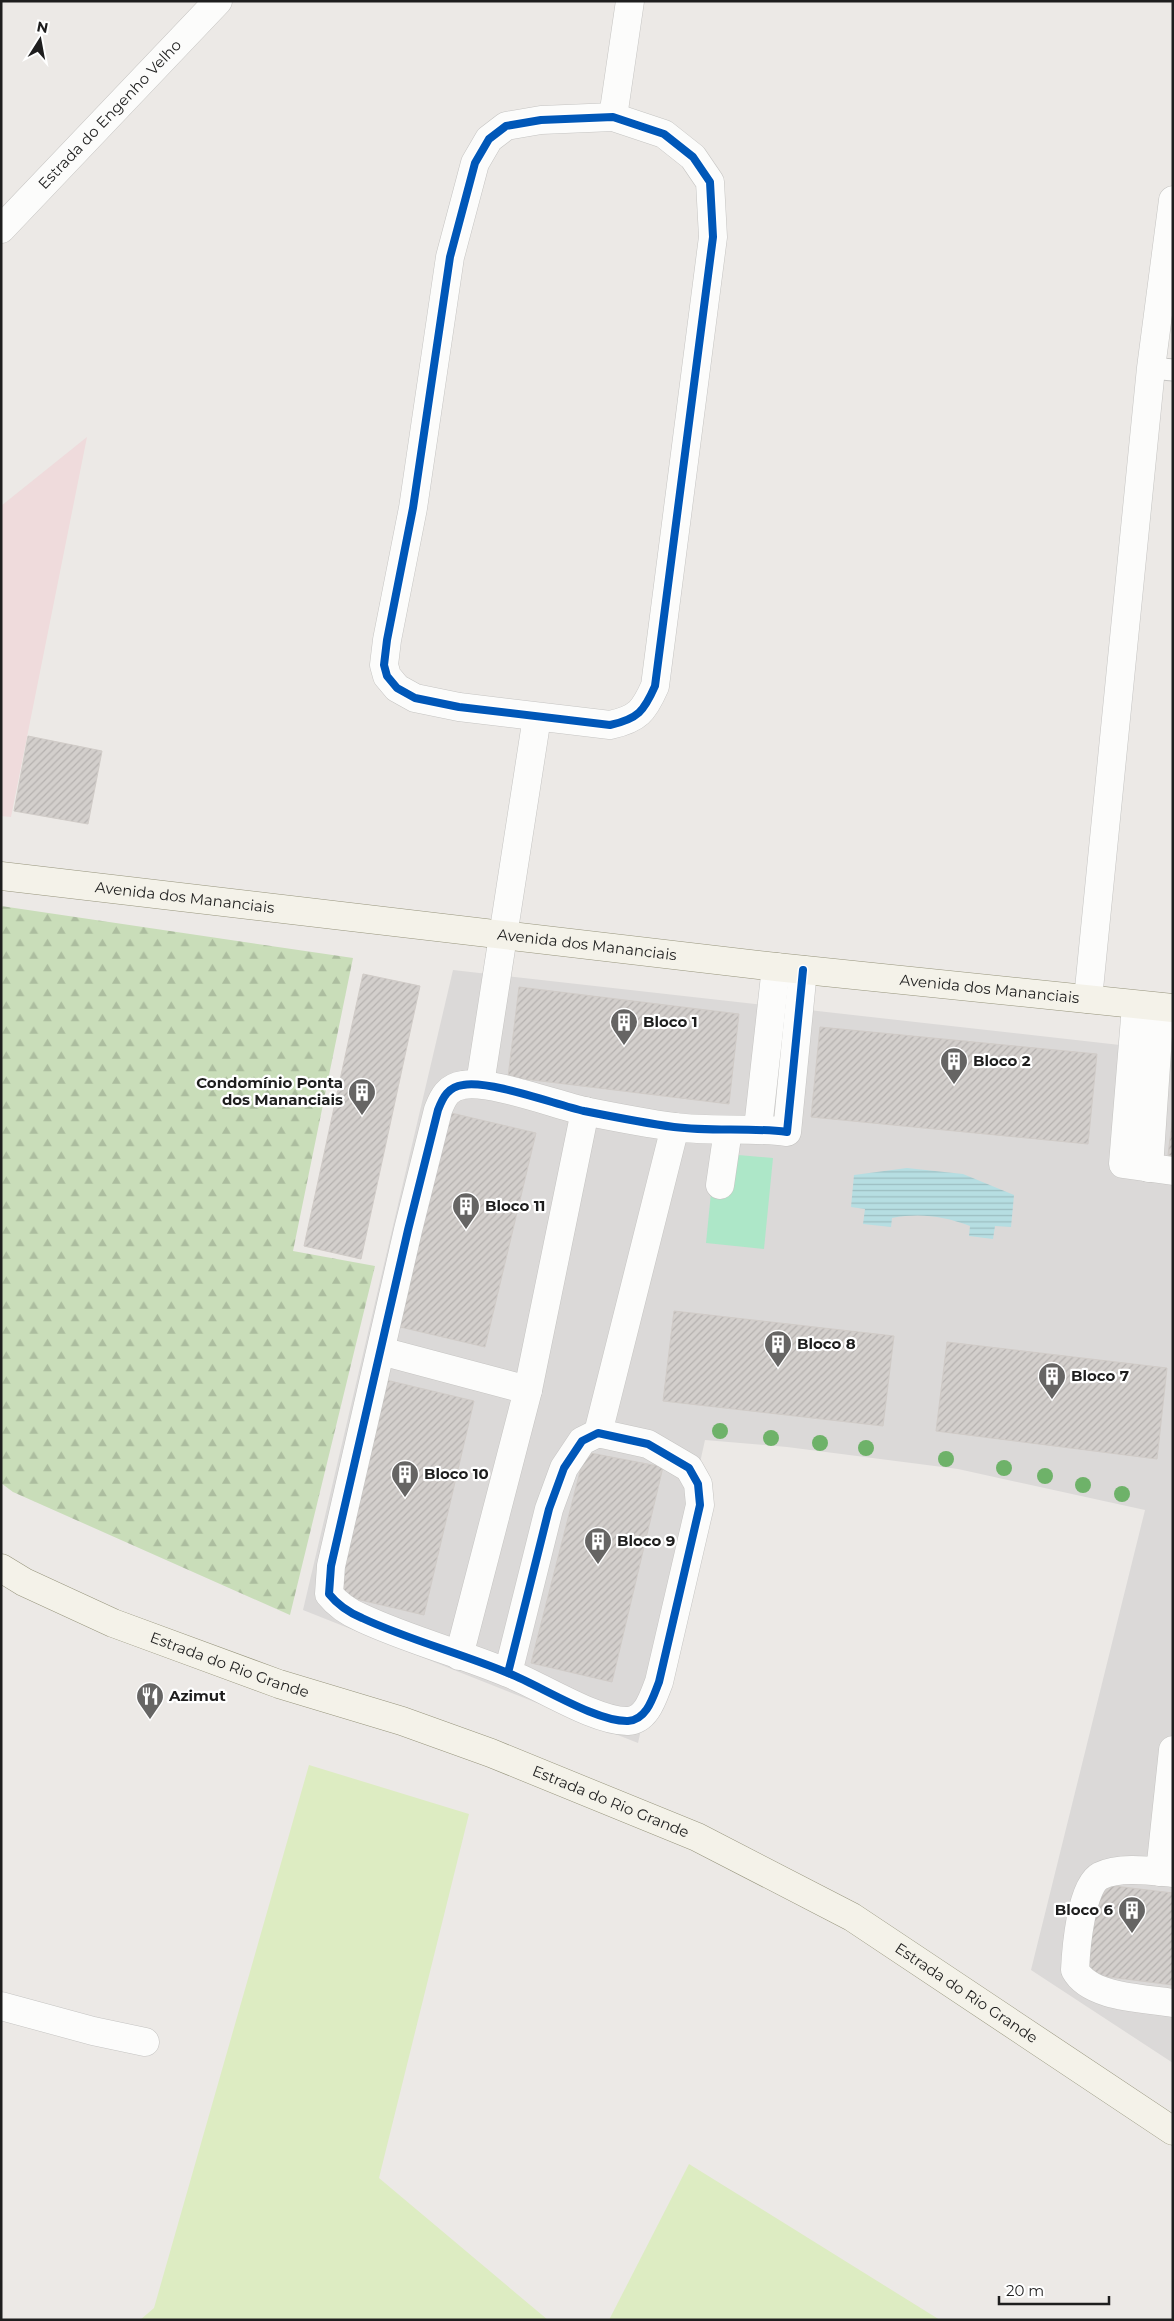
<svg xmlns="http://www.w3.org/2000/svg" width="1174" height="2321" font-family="Montserrat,sans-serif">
<defs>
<pattern id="forest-firs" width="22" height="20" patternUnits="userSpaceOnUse" patternTransform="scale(1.25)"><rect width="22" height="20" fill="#c9ddb9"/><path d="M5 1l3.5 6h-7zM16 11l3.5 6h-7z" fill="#acbd9f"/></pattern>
<pattern id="water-rules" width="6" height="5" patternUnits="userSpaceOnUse" patternTransform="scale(1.25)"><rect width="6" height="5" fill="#b6dee2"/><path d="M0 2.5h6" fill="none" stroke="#9cbec1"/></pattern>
<pattern id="building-hatch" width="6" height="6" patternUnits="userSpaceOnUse" patternTransform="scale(1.25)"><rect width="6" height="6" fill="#d3cfcc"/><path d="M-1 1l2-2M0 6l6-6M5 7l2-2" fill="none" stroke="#b5b1af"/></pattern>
</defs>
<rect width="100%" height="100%" fill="#ece9e6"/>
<!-- residential -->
<path fill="#dbd9d8" d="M453 970 1173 1051V2063L1031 1970 1145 1510 958 1469 787 1447 705 1440 638 1743 303 1610Z"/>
<!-- commercial -->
<path fill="#efdbdc" d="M87 437 11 817 1 816V506Z"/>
<!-- grass -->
<g fill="#ddecc2">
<path d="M309 1765 469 1814 379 2178 548 2320H140L154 2308Z"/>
<path d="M689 2164 940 2320H609Z"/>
</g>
<!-- forest -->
<path fill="url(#forest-firs)" d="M1 906 353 958 293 1251 375 1266 290 1615 13 1492 1 1483Z"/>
<!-- pitch -->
<path fill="#ade7c8" d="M715 1153 773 1158 764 1249 706 1243Z"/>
<!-- water -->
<path fill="url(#water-rules)" d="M907 1168 963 1174 1014 1195 1011 1227 995 1226 993 1239 969 1236 970 1226C943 1216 920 1213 892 1218L891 1227 863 1224 865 1209 851 1207 854 1175Z"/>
<!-- building -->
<g fill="url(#building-hatch)" stroke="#d0cbc7">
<path d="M28 736 102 751 88 824 14 811Z"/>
<path d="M363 974 420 986 361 1259 304 1246Z"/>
<path d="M519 987 739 1014 729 1104 508 1077Z"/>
<path d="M820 1027 1097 1054 1088 1144 811 1117Z"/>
<path d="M447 1112 536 1133 485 1347 396 1326Z"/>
<path d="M1173 1115V1156L1168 1155Z"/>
<path d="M674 1311 894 1336 883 1426 663 1401Z"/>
<path d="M947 1342 1167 1368 1157 1459 936 1431Z"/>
<path d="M386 1380 474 1401 424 1615 335 1594Z"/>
<path d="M585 1452 663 1467 612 1682 531 1663Z"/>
<path d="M1097 1884 1173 1893V1985L1085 1974Z"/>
</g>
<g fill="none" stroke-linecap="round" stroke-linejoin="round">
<!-- service casing -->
<g stroke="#c5c4c2" stroke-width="23">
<path id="service" d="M1151 368 1173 370"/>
</g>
<!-- minor casing -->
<g stroke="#c5c4c2" stroke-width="29">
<g id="minor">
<path d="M613 117 664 134 693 157 710 182 713 237 655 686C644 711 638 719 610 725L459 707 415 698 397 688 387 676 384 665 387 640 413 508 450 257 475 163 489 139 506 126 541 120Z"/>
<path d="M613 117 630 1"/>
<path d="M1088 999 1151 368 1173 200"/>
<path d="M1136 1006 1123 1164 1173 1171"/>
<path d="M480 1084 537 717"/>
<path d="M758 1128 776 967"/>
<path d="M1149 1168 1160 1007"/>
<path d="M720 1185 728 1130"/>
<path d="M381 1351 528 1390"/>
<path d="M598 1433 675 1127"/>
<path d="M459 1656 528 1390 585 1111"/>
<path d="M508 1673 549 1509 564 1468 582 1441 598 1433 648 1444 689 1468 698 1484 700 1505 659 1682C653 1697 647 1720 628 1721 596 1722 539 1685 508 1673 460 1653 409 1640 362 1618 350 1613 337 1604 329 1594L331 1566 408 1230 438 1110C443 1097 448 1087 463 1085 490 1080 554 1104 584 1111 614 1117 644 1123 674 1127 712 1132 749 1127 787 1132L803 970"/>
<path d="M1160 1872 1173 1750"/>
<path d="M1173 1873C1152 1871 1120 1866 1100 1876 1081 1886 1076 1949 1075 1970 1090 1998 1144 1998 1173 2003"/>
<path d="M1 2006 93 2031 145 2042"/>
</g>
</g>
<!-- tertiary casing -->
<g stroke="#c5c4c2" stroke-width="29">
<g id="tertiary">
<path id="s1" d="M1 229 218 1"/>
</g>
</g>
<!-- secondary casing -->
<g stroke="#97957d" stroke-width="29">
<g id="secondary">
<path id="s2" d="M1 876 776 967 1173 1008"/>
<path id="s3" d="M1 1568 24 1582 113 1623 279 1684 402 1721 491 1753 697 1837 852 1917 1173 2131"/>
</g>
</g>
<!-- service -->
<use href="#service" stroke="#fcfcfb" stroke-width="21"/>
<!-- minor -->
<use href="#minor" stroke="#fcfcfb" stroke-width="28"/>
<!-- tertiary -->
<use href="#tertiary" stroke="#fcfcfb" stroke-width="28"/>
<!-- secondary -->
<use href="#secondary" stroke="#f4f2e9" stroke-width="28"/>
<!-- cycleway casing -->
<g stroke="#fff" stroke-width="11">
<g id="cycleway">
<path d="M613 117 664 134 693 157 710 182 713 237 655 686C644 711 638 719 610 725L459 707 415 698 397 688 387 676 384 665 387 640 413 508 450 257 475 163 489 139 506 126 541 120Z"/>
<path d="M508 1673 549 1509 564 1468 582 1441 598 1433 648 1444 689 1468 698 1484 700 1505 659 1682C653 1697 647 1720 628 1721 596 1722 539 1685 508 1673 460 1653 409 1640 362 1618 350 1613 337 1604 329 1594L331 1566 408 1230 438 1110C443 1097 448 1087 463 1085 490 1080 554 1104 584 1111 614 1117 644 1123 674 1127 712 1132 749 1127 787 1132L803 970"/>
</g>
</g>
<!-- cycleway -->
<use href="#cycleway" stroke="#0057b8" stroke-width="8"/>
</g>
<!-- trees -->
<g fill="#6eb269">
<circle cx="720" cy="1431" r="8"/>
<circle cx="771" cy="1438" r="8"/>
<circle cx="820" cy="1443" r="8"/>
<circle cx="866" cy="1448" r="8"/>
<circle cx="946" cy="1459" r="8"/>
<circle cx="1004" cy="1468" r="8"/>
<circle cx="1045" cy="1476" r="8"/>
<circle cx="1083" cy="1485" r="8"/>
<circle cx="1122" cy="1494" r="8"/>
</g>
<!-- icons -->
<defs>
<g id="building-pin" transform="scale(1.4375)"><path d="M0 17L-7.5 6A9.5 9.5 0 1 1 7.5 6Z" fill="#666564" stroke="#fff"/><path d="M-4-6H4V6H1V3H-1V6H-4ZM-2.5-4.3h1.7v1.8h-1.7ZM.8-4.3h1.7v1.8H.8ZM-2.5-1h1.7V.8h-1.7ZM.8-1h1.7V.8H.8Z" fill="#fff"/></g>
<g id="restaurant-pin" transform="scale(1.4375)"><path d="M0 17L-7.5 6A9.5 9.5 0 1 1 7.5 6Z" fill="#666564" stroke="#fff"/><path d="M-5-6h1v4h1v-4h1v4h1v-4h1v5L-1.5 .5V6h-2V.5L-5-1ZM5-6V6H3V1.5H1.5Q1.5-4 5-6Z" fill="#fff"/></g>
</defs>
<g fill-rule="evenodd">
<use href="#building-pin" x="624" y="1022"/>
<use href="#building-pin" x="954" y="1061"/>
<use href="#building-pin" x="362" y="1092"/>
<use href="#building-pin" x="466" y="1206"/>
<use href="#building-pin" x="778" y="1344"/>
<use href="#building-pin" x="1052" y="1376"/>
<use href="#building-pin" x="405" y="1474"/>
<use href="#building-pin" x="598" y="1541"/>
<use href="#restaurant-pin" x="150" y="1696"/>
<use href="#building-pin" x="1132" y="1910"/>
</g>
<g text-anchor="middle" stroke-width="4.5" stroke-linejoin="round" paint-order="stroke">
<!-- street labels -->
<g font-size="15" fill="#1e1e1e" stroke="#fff">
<text dy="5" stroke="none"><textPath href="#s1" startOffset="158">Estrada do Engenho Velho</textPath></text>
<text dy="5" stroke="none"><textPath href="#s2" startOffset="185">Avenida dos Mananciais</textPath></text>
<text dy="5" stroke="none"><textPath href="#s2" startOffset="590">Avenida dos Mananciais</textPath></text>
<text dy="5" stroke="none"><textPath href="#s2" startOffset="995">Avenida dos Mananciais</textPath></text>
<text dy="5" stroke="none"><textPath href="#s3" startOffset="249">Estrada do Rio Grande</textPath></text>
<text dy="5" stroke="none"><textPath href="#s3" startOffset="654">Estrada do Rio Grande</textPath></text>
<text dy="5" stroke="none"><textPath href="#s3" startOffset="1059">Estrada do Rio Grande</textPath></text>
</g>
<!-- poi labels -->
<g font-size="15" font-weight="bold" fill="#1e1e1e" stroke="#fff" text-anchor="start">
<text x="643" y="1027">Bloco 1</text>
<text x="973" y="1066">Bloco 2</text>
<text x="343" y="1088" text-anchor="end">Condomínio Ponta<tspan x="343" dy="17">dos Mananciais</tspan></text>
<text x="485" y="1211">Bloco 11</text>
<text x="797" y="1349">Bloco 8</text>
<text x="1071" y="1381">Bloco 7</text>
<text x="424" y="1479">Bloco 10</text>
<text x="617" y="1546">Bloco 9</text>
<text x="169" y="1701">Azimut</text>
<text x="1113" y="1915" text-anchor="end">Bloco 6</text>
</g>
</g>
<!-- border -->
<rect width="1174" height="2321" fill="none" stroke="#1e1e1e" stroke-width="5"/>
<!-- north arrow -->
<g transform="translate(40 40) rotate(11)" stroke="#ffffff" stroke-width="4" paint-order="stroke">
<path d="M0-4L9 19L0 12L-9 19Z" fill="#1e1e1e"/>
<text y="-8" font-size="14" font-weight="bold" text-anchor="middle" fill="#1e1e1e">N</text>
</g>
<!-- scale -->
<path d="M999 2296v8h110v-8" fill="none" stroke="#1e1e1e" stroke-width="2.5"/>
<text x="1006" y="2296" font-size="15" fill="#1e1e1e" stroke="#ffffff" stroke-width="4" paint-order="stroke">20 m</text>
</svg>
